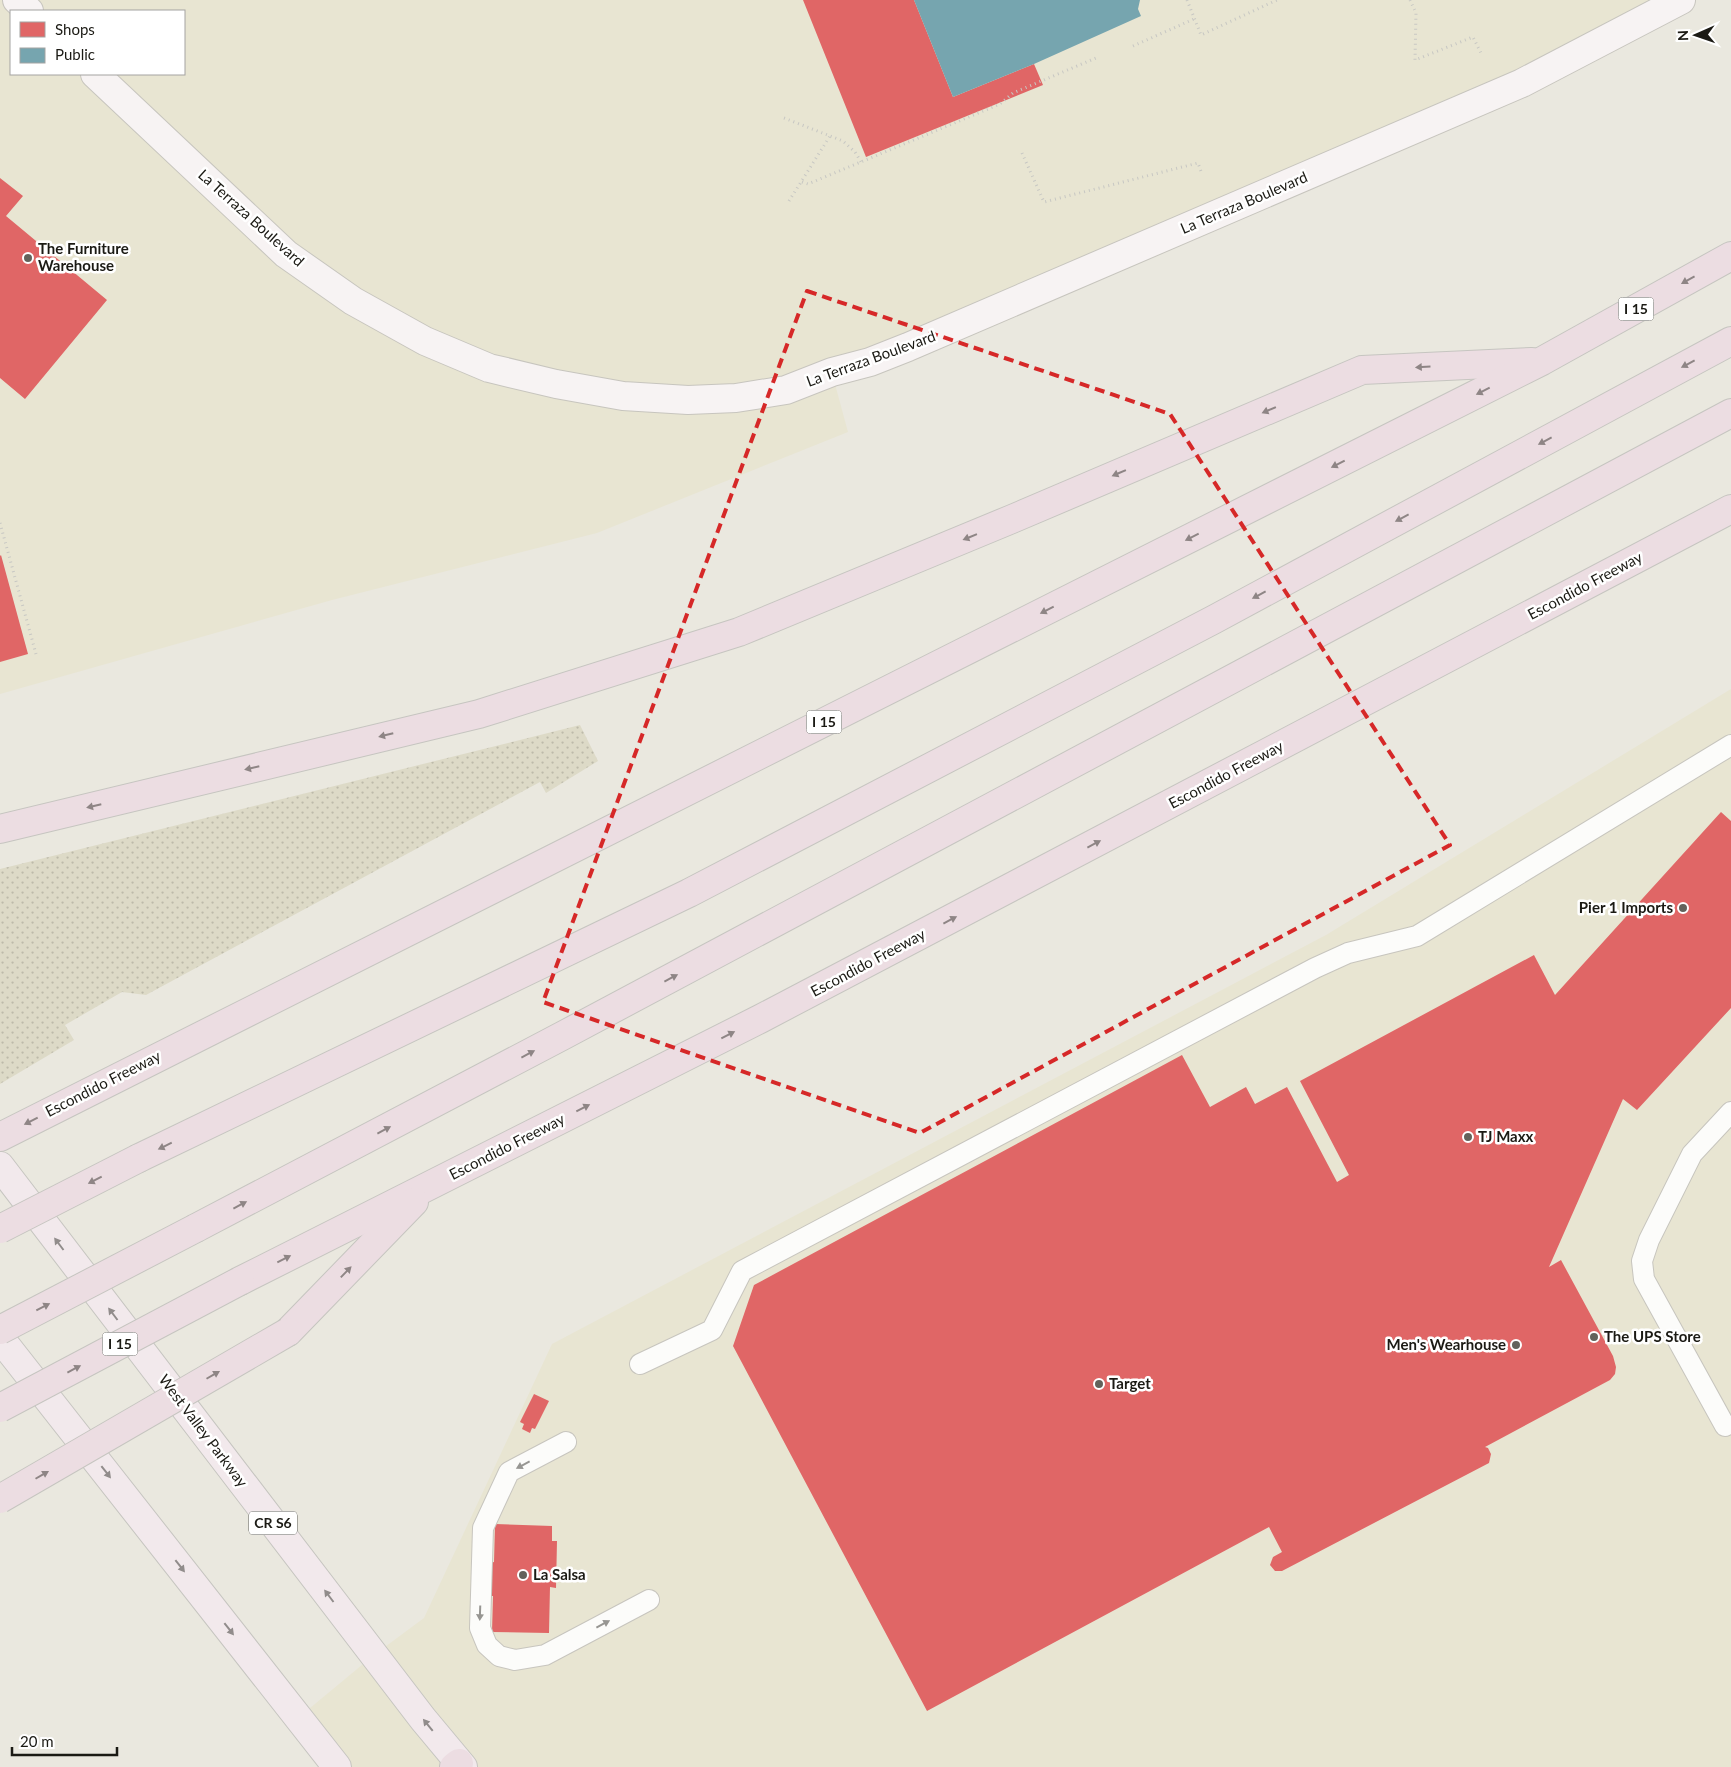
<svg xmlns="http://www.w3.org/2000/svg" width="1731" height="1767" font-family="Lato,sans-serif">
<defs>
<pattern id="grass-dots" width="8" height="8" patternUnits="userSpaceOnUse" patternTransform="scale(1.25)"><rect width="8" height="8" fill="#dddac7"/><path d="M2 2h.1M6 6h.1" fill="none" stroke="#bdbaaa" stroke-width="1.8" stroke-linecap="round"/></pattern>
</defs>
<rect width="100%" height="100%" fill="#eae8df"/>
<!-- built -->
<g fill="#e8e5d2" fill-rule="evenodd">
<path d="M0 0H1681L832 373 848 432 597 533 332 600 0 694ZM11 11H184V74H11Z"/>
<path d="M1731 689V1767H337L298 1718 374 1655 424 1618 552 1344 1326 935Z"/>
</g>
<!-- grass -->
<path fill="url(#grass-dots)" d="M580 725 598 761 546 793 540 782 146 995 122 992 65 1025 74 1040 0 1084V869Z"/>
<!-- shops -->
<g fill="#e06666">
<path d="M803 0H914L953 97 1034 64 1043 85 866 157Z"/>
<path d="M0 178 23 196 6 216 107 300 25 399 0 378Z"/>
<path d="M1 555 28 654 0 662V556Z"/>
<path d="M1721 812 1731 821V1008L1637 1110 1623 1099 1549 1267 1561 1260 1613 1356 1616 1367 1615 1374 1610 1380 1485 1447 1488 1448 1491 1454 1489 1463 1282 1571H1275L1270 1565 1273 1557 1282 1552 1269 1527 927 1711 733 1346 754 1285 1182 1055 1210 1107 1246 1087 1255 1104 1287 1087 1337 1182 1349 1175 1300 1081 1534 955 1555 995Z"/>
<path d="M534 1394 549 1401 535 1429 532 1428 530 1433 522 1429 524 1424 520 1422Z"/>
<path d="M495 1524 552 1526V1541H557L556 1588 550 1587 549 1633 492 1632 493 1596H489L490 1563 494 1562Z"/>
</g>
<!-- public -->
<path fill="#76a5af" d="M914 0H1140L1138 9 1141 16 1034 64 953 97Z"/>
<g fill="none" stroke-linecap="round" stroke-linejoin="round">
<!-- lane casing -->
<g stroke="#c7c5be" stroke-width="22">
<g id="lane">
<path d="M640 1364 712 1330 742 1271 1315 968 1348 953 1417 936 1731 745"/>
<path d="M1725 1426 1644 1279 1642 1261 1649 1240 1692 1154 1731 1112"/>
<path d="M566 1442 509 1472 483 1528 480 1628 487 1645 499 1656 515 1660 545 1655 649 1600"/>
</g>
</g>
<!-- secondary casing -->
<g stroke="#c7c5be" stroke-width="30">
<g id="secondary">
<path d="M17 0 29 11"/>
<path d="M95 74 286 254 353 301 425 341 489 368 556 384 623 396 688 400 736 398 786 390 832 372 870 362 908 347 1522 83 1681 0"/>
</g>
</g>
<!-- primary casing -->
<g stroke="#c6c5c0" stroke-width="30">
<g id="primary">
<path d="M0 1166 423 1719 463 1767"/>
<path d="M0 1338 337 1767"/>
</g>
</g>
<!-- highway casing -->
<g stroke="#c6c5c0" stroke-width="30">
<g id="highway">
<path d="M0 829 479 714 739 632 1012 519 1362 370 1532 362"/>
<path d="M0 1137 1542 361 1731 256"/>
<path d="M139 1158 689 893 1213 620 1731 341"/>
<path d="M196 1228 562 1036 1731 413"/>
<path d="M240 1281 760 1019 1731 509"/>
<path d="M288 1332 414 1202"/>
<path d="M454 1767 459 1763"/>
</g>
</g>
<!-- path -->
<g stroke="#c7c7c3" stroke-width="3" stroke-dasharray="1 4" stroke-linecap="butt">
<path d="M1187 0 1201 35 1277 0"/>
<path d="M1410 0 1416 13 1415 60 1473 37 1482 55"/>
<path d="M1133 46 1194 19"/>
<path d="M784 118 843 141 855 152 861 162"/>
<path d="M1022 153 1044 202 1198 163 1202 174"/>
<path d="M802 182 808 184 1000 104 1013 93 1096 58"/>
<path d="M789 201 830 136"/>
<path d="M0 523 36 654"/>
</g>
<!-- lane -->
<use href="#lane" stroke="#fcfcfa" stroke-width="20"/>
<!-- secondary -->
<use href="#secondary" stroke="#f7f3f3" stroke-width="28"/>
<!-- primary -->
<use href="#primary" stroke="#f2e9ec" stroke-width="28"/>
<!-- highway -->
<use href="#highway" stroke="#ecdde2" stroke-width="28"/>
<!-- highway-bridge casing -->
<g stroke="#c6c5c0" stroke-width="30" stroke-linecap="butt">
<g id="highway-bridge">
<path d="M0 1229 139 1158"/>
<path d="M0 1330 196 1228"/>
<path d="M0 1408 240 1281"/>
<path d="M0 1499 288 1332"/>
</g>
</g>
<!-- highway-bridge -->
<use href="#highway-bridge" stroke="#ecdde2" stroke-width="28"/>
</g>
<!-- one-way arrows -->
<defs><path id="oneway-solid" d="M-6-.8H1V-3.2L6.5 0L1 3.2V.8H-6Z" transform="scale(1.25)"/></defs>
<g fill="#8e8585">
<use href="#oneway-solid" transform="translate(1688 280) rotate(151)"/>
<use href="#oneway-solid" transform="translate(1688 364) rotate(152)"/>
<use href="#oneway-solid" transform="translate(1423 367) rotate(177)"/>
<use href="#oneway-solid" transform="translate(1483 391) rotate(153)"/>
<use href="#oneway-solid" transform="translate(1269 410) rotate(157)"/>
<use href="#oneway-solid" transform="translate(1545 441) rotate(152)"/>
<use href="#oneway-solid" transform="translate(1338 464) rotate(153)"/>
<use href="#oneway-solid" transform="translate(1119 473) rotate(157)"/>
<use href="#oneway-solid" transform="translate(1402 518) rotate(152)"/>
<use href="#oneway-solid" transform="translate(970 537) rotate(158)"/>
<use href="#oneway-solid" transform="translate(1192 537) rotate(153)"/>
<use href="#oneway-solid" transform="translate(1259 595) rotate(152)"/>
<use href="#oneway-solid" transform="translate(1047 610) rotate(153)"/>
<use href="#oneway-solid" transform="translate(386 735) rotate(166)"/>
<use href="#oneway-solid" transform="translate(252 768) rotate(167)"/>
<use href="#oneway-solid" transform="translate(94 806) rotate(167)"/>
<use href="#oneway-solid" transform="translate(1094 844) rotate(-28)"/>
<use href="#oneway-solid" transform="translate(950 920) rotate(-28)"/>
<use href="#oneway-solid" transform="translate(671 978) rotate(-28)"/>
<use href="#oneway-solid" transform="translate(728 1035) rotate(-27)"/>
<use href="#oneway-solid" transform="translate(528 1054) rotate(-28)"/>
<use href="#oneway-solid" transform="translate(583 1108) rotate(-27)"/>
<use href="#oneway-solid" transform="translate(31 1121) rotate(153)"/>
<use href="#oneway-solid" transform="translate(384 1130) rotate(-28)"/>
<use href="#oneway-solid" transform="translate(165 1146) rotate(154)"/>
<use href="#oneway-solid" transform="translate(95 1180) rotate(153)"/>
<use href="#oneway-solid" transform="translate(240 1205) rotate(-28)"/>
<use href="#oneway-solid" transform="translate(284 1259) rotate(-27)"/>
<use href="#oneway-solid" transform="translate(346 1272) rotate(-46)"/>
<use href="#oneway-solid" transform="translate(43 1307) rotate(-27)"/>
<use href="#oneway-solid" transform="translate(74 1369) rotate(-28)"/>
<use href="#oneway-solid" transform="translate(213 1375) rotate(-30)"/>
<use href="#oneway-solid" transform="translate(42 1475) rotate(-30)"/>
</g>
<g fill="#918c8b">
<use href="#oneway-solid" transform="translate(59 1244) rotate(-127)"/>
<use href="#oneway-solid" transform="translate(113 1314) rotate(-127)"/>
<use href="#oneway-solid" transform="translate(106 1472) rotate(52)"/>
<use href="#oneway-solid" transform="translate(180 1566) rotate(52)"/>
<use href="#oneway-solid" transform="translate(329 1596) rotate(-127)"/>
<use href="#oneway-solid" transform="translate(229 1629) rotate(52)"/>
<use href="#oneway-solid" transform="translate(428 1725) rotate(-129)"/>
</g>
<g fill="#979692">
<use href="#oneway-solid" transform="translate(523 1465) rotate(152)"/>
<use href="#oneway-solid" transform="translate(480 1613) rotate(92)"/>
<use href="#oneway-solid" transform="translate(603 1624) rotate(-28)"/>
</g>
<!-- marked area -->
<path fill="none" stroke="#d62828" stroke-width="4" stroke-dasharray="10 6" stroke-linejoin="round" d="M807 291 1170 414 1450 845 920 1133 543 1002Z"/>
<!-- markers -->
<g fill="#63625b" stroke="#fff" stroke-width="2">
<circle cx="28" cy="258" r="5"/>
<circle cx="1683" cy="908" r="5"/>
<circle cx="1468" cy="1137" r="5"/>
<circle cx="1594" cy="1337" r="5"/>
<circle cx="1516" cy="1345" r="5"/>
<circle cx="1099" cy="1384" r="5"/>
<circle cx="523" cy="1575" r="5"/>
</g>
<g text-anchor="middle" stroke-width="5" stroke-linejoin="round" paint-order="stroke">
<!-- shield labels -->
<g fill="#fff" stroke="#5f5f5a" stroke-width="1">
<rect x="1618.5" y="297.5" width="35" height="23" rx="4"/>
<rect x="806.5" y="710.5" width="35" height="23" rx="4"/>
<rect x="102.5" y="1332.5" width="35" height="23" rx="4"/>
<rect x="249" y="1511.5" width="48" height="23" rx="4"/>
</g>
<g font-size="14" font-weight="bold" fill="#1b1a14">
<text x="1636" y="314">I 15</text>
<text x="824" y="727">I 15</text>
<text x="120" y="1349">I 15</text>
<text x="273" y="1528">CR S6</text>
</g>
<!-- street labels -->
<g font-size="15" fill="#1b1a14" stroke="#fff">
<text transform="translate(1244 203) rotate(-23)" y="5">La Terraza Boulevard</text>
<text transform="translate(251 218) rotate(42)" y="5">La Terraza Boulevard</text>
<text transform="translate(871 359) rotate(-20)" y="5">La Terraza Boulevard</text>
<text transform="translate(1585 586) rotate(-28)" y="5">Escondido Freeway</text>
<text transform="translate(1226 775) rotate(-28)" y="5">Escondido Freeway</text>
<text transform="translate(868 963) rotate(-28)" y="5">Escondido Freeway</text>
<text transform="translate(103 1084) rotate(-27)" y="5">Escondido Freeway</text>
<text transform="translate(507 1147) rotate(-27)" y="5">Escondido Freeway</text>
<text transform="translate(203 1431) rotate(53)" y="5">West Valley Parkway</text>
</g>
<!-- poi labels -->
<g font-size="15" font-weight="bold" fill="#1b1a14" stroke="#fff" text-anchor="start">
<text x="38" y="254">The Furniture<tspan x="38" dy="17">Warehouse</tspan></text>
<text x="1673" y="913" text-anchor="end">Pier 1 Imports</text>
<text x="1478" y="1142">TJ Maxx</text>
<text x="1604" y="1342">The UPS Store</text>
<text x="1506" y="1350" text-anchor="end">Men's Wearhouse</text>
<text x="1109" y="1389">Target</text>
<text x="533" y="1580">La Salsa</text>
</g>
</g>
<!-- legend -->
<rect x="10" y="10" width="175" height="65" fill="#ffffff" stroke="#a4a3a1"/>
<rect x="20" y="22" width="25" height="15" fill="#e06666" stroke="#a4a3a1"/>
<text x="55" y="35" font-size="15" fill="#1b1a14">Shops</text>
<rect x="20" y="48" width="25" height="15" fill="#76a5af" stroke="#a4a3a1"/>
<text x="55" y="60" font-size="15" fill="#1b1a14">Public</text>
<!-- north arrow -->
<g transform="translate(1696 35) rotate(268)" stroke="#ffffff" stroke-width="4" paint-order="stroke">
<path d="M0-4L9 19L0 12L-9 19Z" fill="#1b1a14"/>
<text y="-8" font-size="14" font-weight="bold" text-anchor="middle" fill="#1b1a14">N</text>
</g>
<!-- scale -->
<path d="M12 1747v8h105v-8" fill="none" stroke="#1b1a14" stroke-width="2.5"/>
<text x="20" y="1747" font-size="15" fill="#1b1a14" stroke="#ffffff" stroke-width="4" paint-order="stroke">20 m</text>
</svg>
